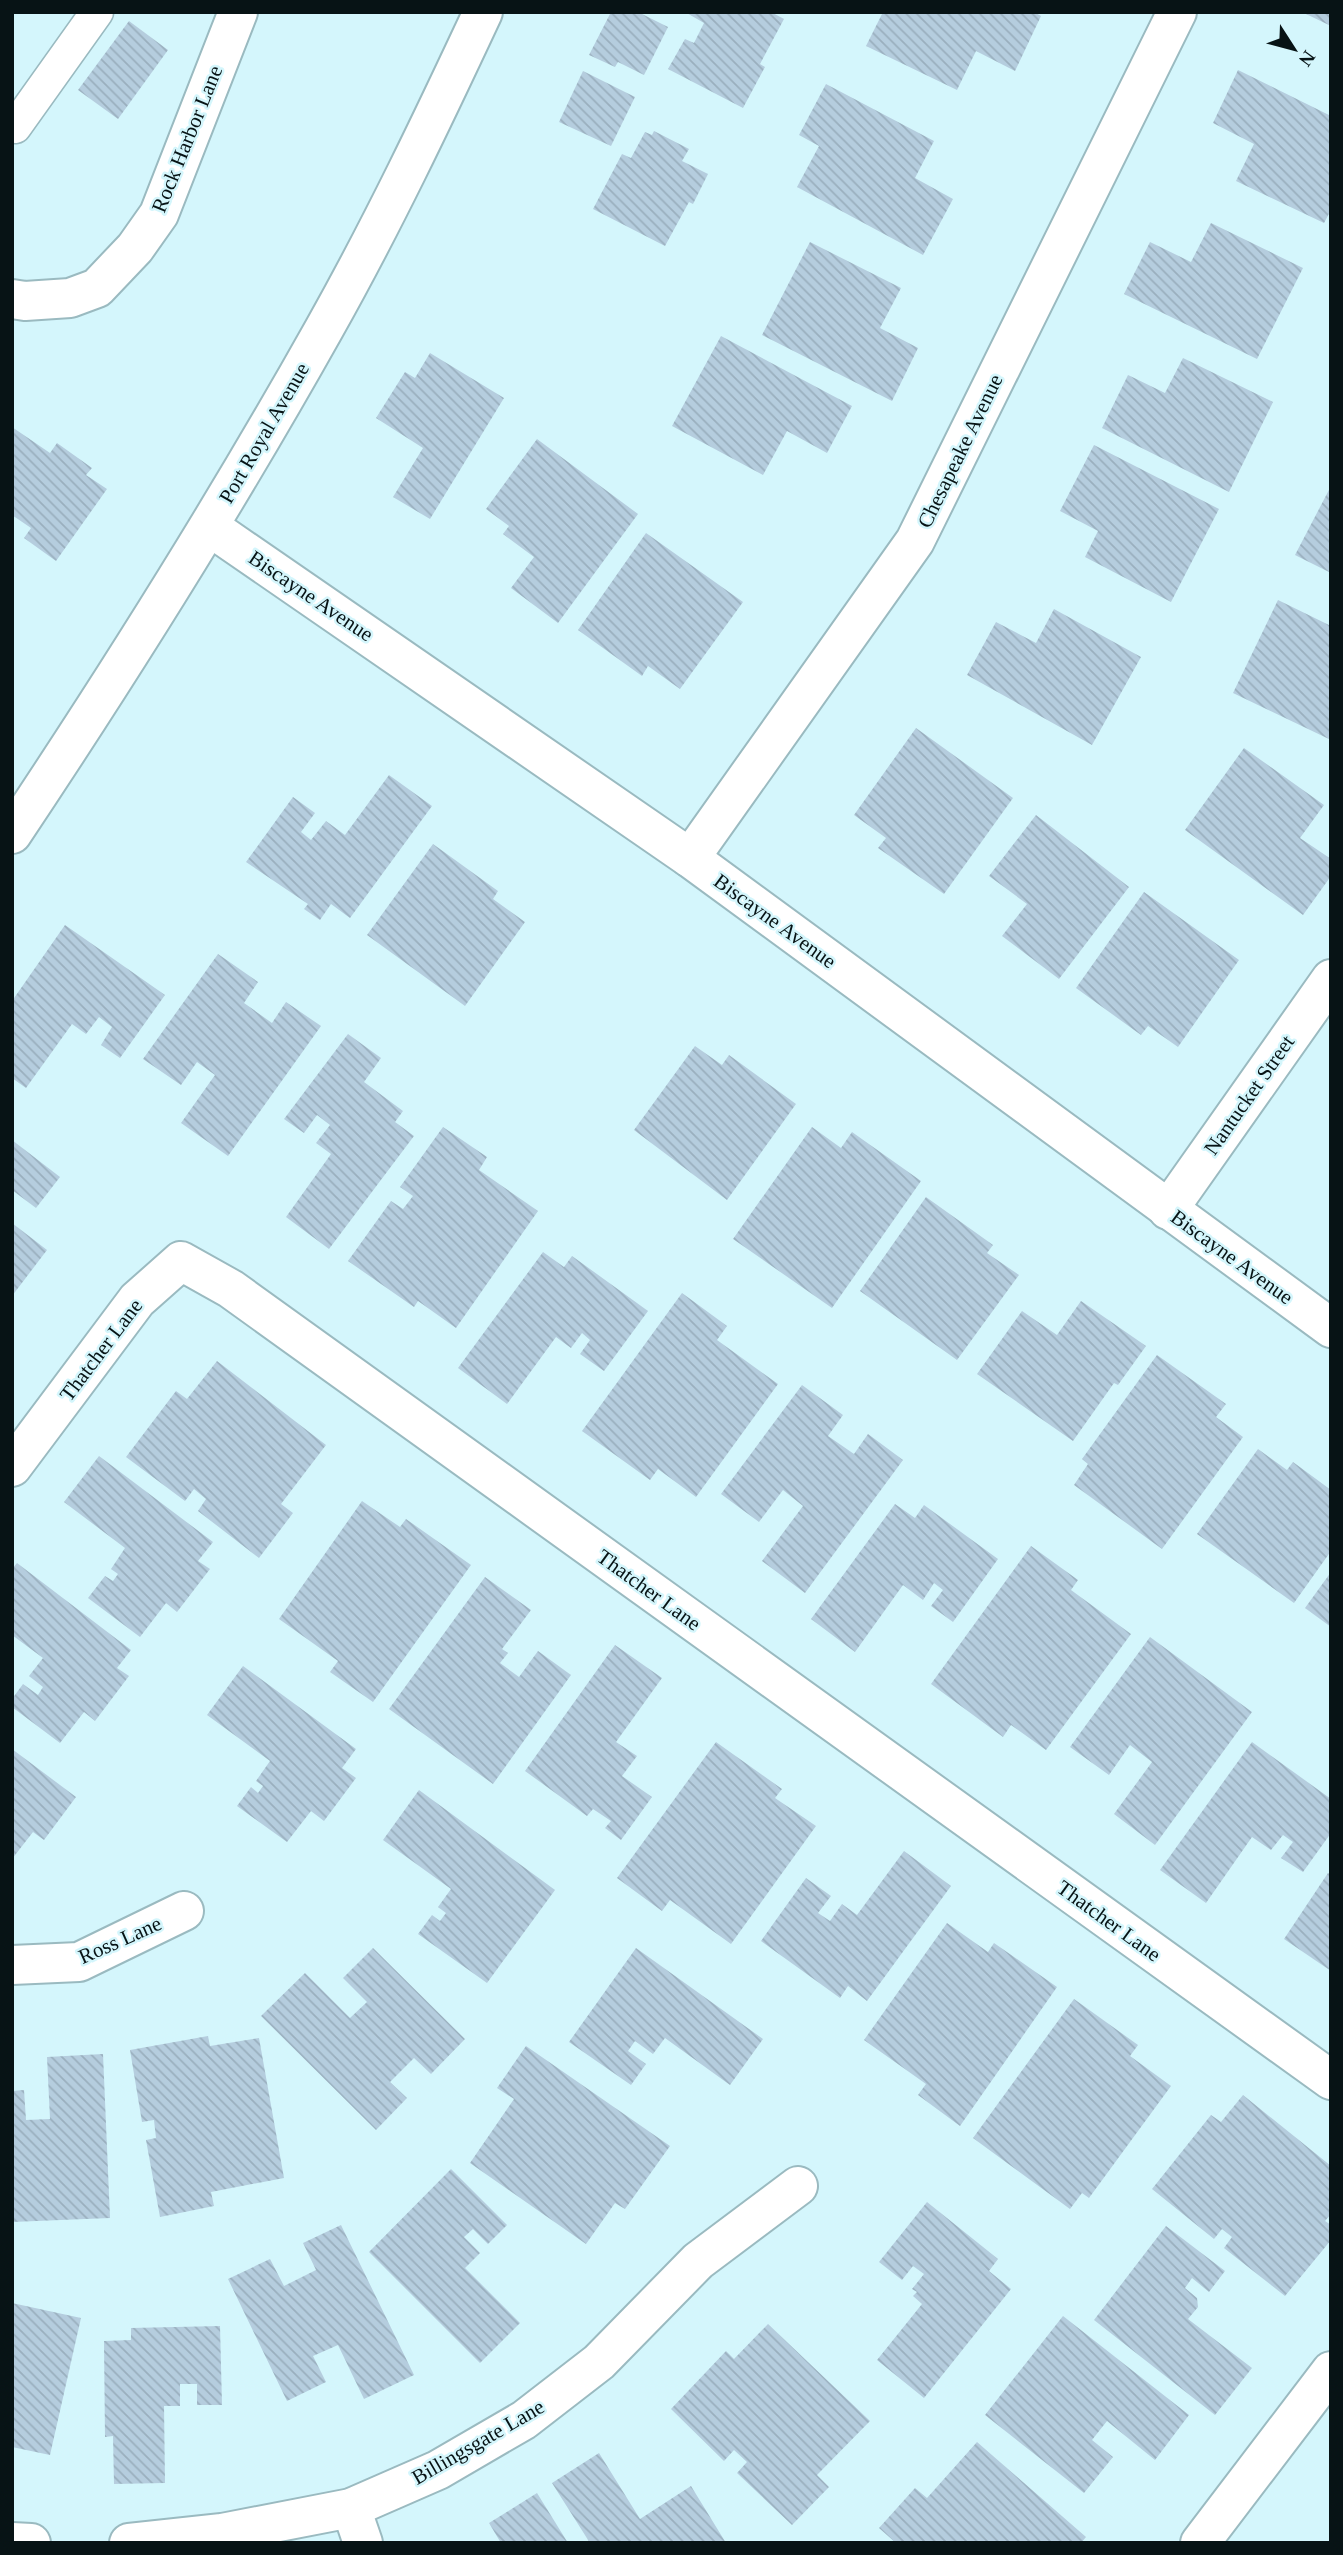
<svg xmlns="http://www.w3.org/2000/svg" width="1343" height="2555" font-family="'Times New Roman',serif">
<defs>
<pattern id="building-back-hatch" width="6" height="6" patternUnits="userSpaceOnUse" patternTransform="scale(1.75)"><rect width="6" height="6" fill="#b5cdde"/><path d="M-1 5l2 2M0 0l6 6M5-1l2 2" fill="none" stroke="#9aafbe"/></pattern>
</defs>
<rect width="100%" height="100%" fill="#d4f6fc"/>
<!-- building -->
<g fill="url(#building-back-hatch)">
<path d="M611 12H638L668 27 644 75 618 62 615 67 589 55Z"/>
<path d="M685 12H771L784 19 760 64 765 67 743 108 668 69 685 39 694 43 704 23Z"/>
<path d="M883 12H1034L1041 16 1015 71 976 51 957 90 866 46Z"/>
<path d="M1307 12H1331V26L1306 14Z"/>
<path d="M129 21 168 50 118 119 78 90Z"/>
<path d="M1238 70 1331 116V210L1324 223 1236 181 1254 144 1213 123Z"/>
<path d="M583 71 635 97 611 146 559 122Z"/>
<path d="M826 84 934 141 915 178 953 199 923 255 797 187 819 146 799 135Z"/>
<path d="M654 131 689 149 682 161 708 174 693 204 689 202 665 246 593 209 622 154 631 158 645 132 652 135Z"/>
<path d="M1211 223 1303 268 1257 359 1124 294 1150 242 1191 262Z"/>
<path d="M810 242 901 288 880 328 918 348 892 401 762 335Z"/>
<path d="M721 336 852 406 827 453 787 431 763 475 672 426Z"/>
<path d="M430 353 504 398 430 519 393 497 423 448 376 418 405 372 415 378Z"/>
<path d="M1183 358 1273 402 1229 492 1102 428 1128 375 1165 393Z"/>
<path d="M12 427 50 453 57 443 92 468 86 475 107 489 56 561 24 538 31 528 12 515Z"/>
<path d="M537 439 638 514 558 623 511 588 534 557 503 534 509 526 486 509Z"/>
<path d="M1094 445 1219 509 1171 602 1085 557 1098 531 1060 511Z"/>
<path d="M1331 486V573L1295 555Z"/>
<path d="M646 533 743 602 680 689 648 666 642 676 578 630Z"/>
<path d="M1278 600 1331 626V740L1233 693Z"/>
<path d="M1054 609 1141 657 1092 745 967 675 996 622 1036 643Z"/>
<path d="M916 728 1013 798 944 894 878 848 886 838 854 815Z"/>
<path d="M1244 748 1324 805 1300 838 1331 859V876L1303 915 1185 830Z"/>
<path d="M389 775 432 806 350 918 331 904 320 920 304 909 308 904 246 862 293 797 315 813 301 832 311 840 326 821 345 835Z"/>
<path d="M1036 815 1129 887 1059 979 1002 936 1027 904 989 876Z"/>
<path d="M433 844 498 891 493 899 525 922 465 1006 367 935Z"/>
<path d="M1144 892 1239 960 1178 1047 1148 1026 1141 1035 1076 988Z"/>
<path d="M65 925 165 995 120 1058 101 1045 112 1027 99 1017 86 1034 72 1024 26 1088 12 1078V1001Z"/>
<path d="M218 954 258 982 244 1003 272 1023 286 1002 321 1026 228 1156 181 1123 215 1075 197 1062 181 1085 143 1059Z"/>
<path d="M348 1034 381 1058 364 1082 403 1111 395 1122 414 1136 329 1249 286 1217 331 1154 316 1143 330 1125 317 1115 304 1133 284 1119Z"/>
<path d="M695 1046 722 1065 729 1055 796 1104 727 1200 634 1130Z"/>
<path d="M443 1127 487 1157 479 1170 538 1211 456 1328 418 1301 414 1307 348 1261 391 1201 403 1209 413 1196 400 1187Z"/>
<path d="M812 1127 841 1148 852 1132 921 1181 832 1308 733 1239Z"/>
<path d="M12 1140 60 1177 36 1208 12 1190Z"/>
<path d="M926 1197 993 1245 987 1253 1019 1275 957 1360 860 1291Z"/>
<path d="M12 1223 47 1250 12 1296Z"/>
<path d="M543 1252 564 1267 572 1256 648 1311 604 1371 580 1354 590 1340 582 1333 571 1348 556 1337 507 1404 458 1368Z"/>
<path d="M682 1293 727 1326 717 1340 778 1384 696 1497 658 1469 650 1480 582 1431Z"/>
<path d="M1081 1301 1146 1346 1118 1385 1114 1383 1073 1441 977 1374 1022 1311 1057 1335Z"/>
<path d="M1157 1355 1226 1404 1216 1417 1243 1437 1162 1549 1074 1485 1088 1464 1082 1459Z"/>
<path d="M217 1361 326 1445 281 1504 293 1513 259 1558 198 1511 206 1499 194 1489 185 1501 126 1457 176 1391 187 1399Z"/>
<path d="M802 1385 843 1415 828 1436 854 1454 868 1434 903 1460 805 1593 762 1561 803 1506 783 1490 759 1522 721 1494Z"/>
<path d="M1258 1449 1287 1470 1293 1462 1331 1490V1551L1294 1603 1197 1534Z"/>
<path d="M99 1456 213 1542 198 1561 210 1569 177 1612 166 1603 140 1637 88 1598 105 1576 113 1581 118 1574 111 1569 125 1548 64 1502Z"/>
<path d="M362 1501 400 1527 406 1519 471 1565 373 1702 330 1672 338 1661 279 1619Z"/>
<path d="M895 1504 915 1518 924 1505 998 1559 953 1622 931 1606 943 1590 934 1583 923 1600 903 1585 855 1652 811 1619Z"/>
<path d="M1031 1546 1078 1580 1071 1590 1131 1634 1046 1750 1011 1725 1003 1737 931 1684Z"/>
<path d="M17 1563 131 1650 117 1668 129 1676 95 1721 84 1712 60 1743 12 1707V1699L23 1684 38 1695 43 1687 29 1676 43 1658 12 1635V1569Z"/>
<path d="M1331 1572V1627L1305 1608Z"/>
<path d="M485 1577 531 1610 502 1649 508 1653 500 1663 519 1677 538 1651 571 1675 493 1784 389 1709Z"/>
<path d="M1150 1637 1252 1712 1155 1845 1114 1814 1152 1762 1130 1745 1109 1775 1070 1747Z"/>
<path d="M615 1645 662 1678 616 1742 637 1756 622 1776 652 1797 621 1840 605 1828 611 1821 593 1809 587 1816 525 1771Z"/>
<path d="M243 1666 356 1749 342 1768 356 1778 324 1821 311 1811 287 1842 237 1806 251 1787 258 1793 263 1786 256 1781 270 1761 207 1715Z"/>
<path d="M716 1742 782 1789 775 1798 816 1826 731 1944 670 1900 662 1911 617 1878Z"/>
<path d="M1252 1742 1331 1799V1833L1303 1872 1281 1858 1293 1842 1283 1835 1271 1850 1252 1837 1206 1903 1160 1870Z"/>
<path d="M12 1749 76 1797 44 1840 33 1832 12 1859Z"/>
<path d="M419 1790 555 1890 487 1983 418 1934 432 1915 440 1921 446 1913 438 1907 451 1889 383 1840Z"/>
<path d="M904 1851 951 1886 867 2001 848 1986 840 1998 761 1941 806 1878 831 1896 818 1913 830 1921 842 1904 857 1915Z"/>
<path d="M1328 1873 1331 1875V1971L1284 1939Z"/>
<path d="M947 1923 988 1952 994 1943 1057 1987 960 2126 918 2095 926 2084 864 2040Z"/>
<path d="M373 1948 465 2039 431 2074 414 2058 390 2082 407 2098 376 2130 261 2016 305 1973 350 2018 367 2002 343 1978Z"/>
<path d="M636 1948 763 2039 730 2085 665 2038 653 2054 635 2041 628 2051 646 2064 631 2085 569 2042Z"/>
<path d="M1074 1999 1138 2045 1130 2056 1171 2086 1089 2198 1082 2193 1070 2209 973 2138Z"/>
<path d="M208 2036 210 2046 259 2038 284 2178 211 2192 214 2206 160 2217 146 2140 156 2138 154 2120 142 2122 130 2050Z"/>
<path d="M526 2046 670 2146 625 2209 615 2203 586 2244 470 2163 514 2099 497 2088Z"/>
<path d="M103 2054 110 2218 12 2222V2091L24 2090 26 2120 50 2119 47 2057Z"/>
<path d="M1243 2095 1331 2166V2214L1325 2221 1331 2225V2240L1285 2296 1224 2248 1232 2237 1222 2229 1214 2239 1152 2189 1211 2115 1221 2122Z"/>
<path d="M451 2169 507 2225 488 2244 473 2229 464 2237 480 2253 465 2268 520 2323 480 2363 369 2252Z"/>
<path d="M927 2202 998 2259 989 2271 1011 2289 924 2398 877 2360 922 2304 913 2296 917 2292 912 2289 924 2274 913 2266 902 2280 879 2262Z"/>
<path d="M341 2225 414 2375 364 2399 338 2345 313 2356 326 2382 287 2401 228 2279 270 2259 284 2286 316 2270 303 2243Z"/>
<path d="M1166 2226 1225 2271 1209 2292 1192 2278 1185 2288 1197 2298 1198 2307 1188 2319 1252 2368 1215 2415 1094 2320Z"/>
<path d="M12 2303 81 2318 50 2455 12 2447Z"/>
<path d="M1063 2316 1189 2415 1155 2460 1107 2421 1092 2440 1113 2457 1084 2493 985 2415Z"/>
<path d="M768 2324 870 2421 817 2475 829 2487 792 2525 737 2473 747 2462 734 2450 724 2461 671 2409 726 2351 734 2359Z"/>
<path d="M220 2326 222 2405H197V2384H180V2406H164L165 2483 114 2484 113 2436 105 2437 104 2341 131 2340V2328Z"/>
<path d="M977 2442 1086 2537 1081 2543H896L879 2528 915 2488 927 2498Z"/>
<path d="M599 2453 640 2519 691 2486 726 2543H590L552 2483Z"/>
<path d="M537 2493 568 2543H501L489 2523Z"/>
</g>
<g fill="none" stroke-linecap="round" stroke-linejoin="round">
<!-- service casing -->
<g stroke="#9abac0" stroke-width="35">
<path id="service" d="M12 125 15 127 97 12"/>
</g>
<!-- minor casing -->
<g stroke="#9abac0" stroke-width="42">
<g id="minor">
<path d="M12 299 25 301 70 298 97 288 135 248 159 214 238 12"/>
<path d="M210 527 690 858 1331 1328"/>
<path d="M12 834C122 669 227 502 324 329 382 226 433 119 483 12"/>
<path d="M690 858 915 541 1177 12"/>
<path d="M1168 1210 1331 979"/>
<path d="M12 1467 137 1300 181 1261 231 1289 1331 2080"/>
<path d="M12 1965 79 1962 184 1911"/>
<path d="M351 2508 363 2543"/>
<path d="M12 2542 31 2543"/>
<path d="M129 2543 222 2533 351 2508 438 2470 524 2420 599 2362 698 2261 798 2186"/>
<path d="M1200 2543 1331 2371"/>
</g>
</g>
<!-- service -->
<use href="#service" stroke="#fff" stroke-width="32"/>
<!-- minor -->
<use href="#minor" stroke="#fff" stroke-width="38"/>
</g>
<g text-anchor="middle" stroke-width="5" stroke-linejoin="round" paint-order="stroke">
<!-- street labels -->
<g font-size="21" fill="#071315" stroke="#d4f6fc">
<text transform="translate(187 139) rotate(-68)" y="7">Rock Harbor Lane</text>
<text transform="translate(264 433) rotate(-60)" y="7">Port Royal Avenue</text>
<text transform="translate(960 451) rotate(-64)" y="7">Chesapeake Avenue</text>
<text transform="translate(311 596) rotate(34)" y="7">Biscayne Avenue</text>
<text transform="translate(775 921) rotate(36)" y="7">Biscayne Avenue</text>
<text transform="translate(1249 1095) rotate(-55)" y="7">Nantucket Street</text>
<text transform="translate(1232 1257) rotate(36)" y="7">Biscayne Avenue</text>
<text transform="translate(101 1350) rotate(-53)" y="7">Thatcher Lane</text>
<text transform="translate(649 1590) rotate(36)" y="7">Thatcher Lane</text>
<text transform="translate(1109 1921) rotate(36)" y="7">Thatcher Lane</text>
<text transform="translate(120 1940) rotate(-24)" y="7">Ross Lane</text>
<text transform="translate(478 2442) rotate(-30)" y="7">Billingsgate Lane</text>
</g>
</g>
<!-- border -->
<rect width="1343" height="2555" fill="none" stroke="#071315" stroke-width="28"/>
<!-- north arrow -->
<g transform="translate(1294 49) rotate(126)" stroke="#d4f6fc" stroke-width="5" paint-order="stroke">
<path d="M0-5L12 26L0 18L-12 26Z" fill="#071315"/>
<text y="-10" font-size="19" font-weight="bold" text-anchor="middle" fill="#071315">N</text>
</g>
</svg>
